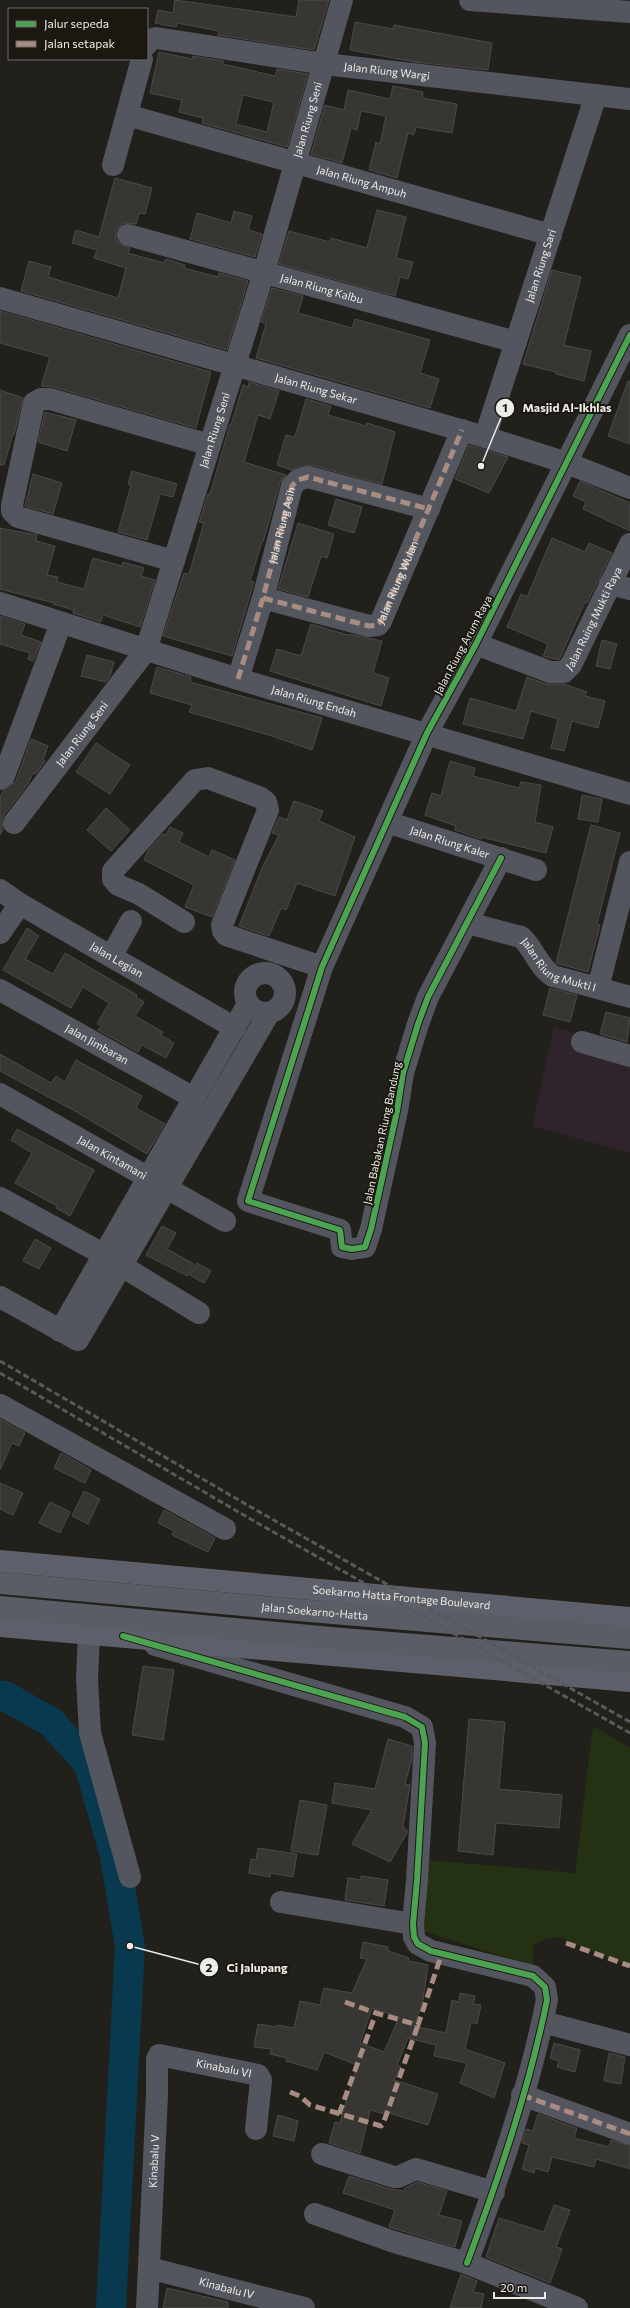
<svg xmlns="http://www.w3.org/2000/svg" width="630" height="2308" font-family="Commissioner,sans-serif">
<rect width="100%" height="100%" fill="#21201b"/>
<!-- education -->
<path fill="#2f232c" d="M554 1027 630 1048V1153L532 1126Z"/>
<!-- green -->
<path fill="#243113" d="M593 1726 630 1748V1967L559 1937 545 1939 533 1946V1966L416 1929 419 1859 575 1873Z"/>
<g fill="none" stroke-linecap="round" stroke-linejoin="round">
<!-- river -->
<path stroke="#09394e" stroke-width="30" d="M0 1696H5L51 1722 89 1764 115 1856 130 1946 111 2308"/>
</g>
<!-- building -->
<g fill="#383632" stroke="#4c4a47" fill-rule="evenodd">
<path d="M175 0 296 17 299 0H329L314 50 218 35 219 31 177 23 176 27 155 23 158 10 173 13Z"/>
<path d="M355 22 393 29 394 25 492 43 488 70 415 62 350 50Z"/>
<path d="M159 52 192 59 193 56 223 61V64L275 76 277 69 308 74 287 147 202 123 203 118 179 112 182 100 150 93ZM243 95 274 102 267 132 236 124Z"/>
<path d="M393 86 423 92 422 98 457 104 452 133 416 127 414 135 408 133 397 178 369 170 376 142 380 144 386 116 361 111 357 130 351 128 342 163 311 154 325 105 344 110 348 90 390 99Z"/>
<path d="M115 178 152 188 145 214 139 213 136 224 124 223 116 231V239L119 244 130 248 128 253 164 263 166 259 185 265 184 268 218 277 219 273 248 281 227 350 21 291 29 261 51 267 48 277 118 298 126 268 94 258 97 250 72 243 76 230 99 237Z"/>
<path d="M377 210 406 217 396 258 413 262 408 279 400 277 395 296 279 264 289 231 330 242 331 238 367 248Z"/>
<path d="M234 211 252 216 248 230 262 234 255 257 190 239 197 213 231 223Z"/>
<path d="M552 270 581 277 564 345 591 351 584 381 556 374V372L523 364Z"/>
<path d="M272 288 303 296 298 313 352 328 355 319 430 340 420 373 439 379 430 408 256 358 266 324 261 322Z"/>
<path d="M0 311 211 372 196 428 53 387 41 386 50 357 0 343Z"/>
<path d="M628 381H630V444L608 436Z"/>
<path d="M249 382 279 391 270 419 258 415 244 462 286 475 280 483 263 542H262L250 581 254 582 232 656 163 636 184 573 189 574 204 523 199 522 208 494H210L230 424 231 425 243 385 248 387Z"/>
<path d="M0 390 23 398 14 435 13 434 4 465H0Z"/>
<path d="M306 399 331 406 328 415 366 426 367 423 395 432 382 484 311 465 292 470 277 465 286 435 295 437Z"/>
<path d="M45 412 76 420 67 451 38 442Z"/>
<path d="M469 445 508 457 489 493 455 479Z"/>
<path d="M132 471 177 484 173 497 160 494 147 540 118 532 131 485 128 484Z"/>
<path d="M33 474 62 483 53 514 25 506Z"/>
<path d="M580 481 630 503V531L583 509 586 502 573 496Z"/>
<path d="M336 499 362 507 354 533 328 525Z"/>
<path d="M298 523 334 534 327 558 321 556 308 597 278 589Z"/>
<path d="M0 528 37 535 36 541 55 546 47 575 58 577 57 582 84 589 93 558 122 566 123 562 144 568 141 576 155 580 140 627 103 615 101 622 73 613 74 610 53 604 54 603 0 589Z"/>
<path d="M552 538 585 552 589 543 612 553 587 603 585 602 559 660 543 656 548 644 507 627 521 594 527 597Z"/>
<path d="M0 616 25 624 21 635 41 642 33 661 28 659 30 653 0 644Z"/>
<path d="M311 624 348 635 349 634 382 641 373 673 389 678 381 706 270 671 277 649 301 656Z"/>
<path d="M602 640 617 644 610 669 596 666Z"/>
<path d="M87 655 114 662 110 676 106 682 81 676Z"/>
<path d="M157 667 191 677 190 682 322 718 312 750 272 736 189 712 192 705 150 693Z"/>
<path d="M527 677 546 684H564L587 692 585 696 605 701 598 728 572 721 564 751 551 748 558 719 531 711 523 739 463 724 470 698 516 711Z"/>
<path d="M31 739 48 746 43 760 45 761 36 774 33 773 28 784 4 815 2 822 3 829 0 835V797L3 791 16 781Z"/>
<path d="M96 743 130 765 110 794 76 772Z"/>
<path d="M450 761 475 768 473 776 519 788 521 782 541 785 535 822 553 827 546 853 481 837V839L455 830 456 826 425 815 432 793 441 796Z"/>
<path d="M582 795 602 799 598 822 578 819Z"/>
<path d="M294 801 323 811 319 821 355 837 335 896 297 883 286 910 281 908 269 936 239 926 262 868 279 835 272 833 279 817 287 820Z"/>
<path d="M106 808 130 830 111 851 87 830Z"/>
<path d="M591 825 620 833 597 924 600 925 588 972 556 963Z"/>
<path d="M170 827 183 833 179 842 209 857 212 850 235 860 212 917 185 907 194 885 144 860 149 849 163 834 166 835Z"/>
<path d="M27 928 39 936 25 959 53 974 65 953 137 995 136 997 144 1002 135 1016 163 1032 161 1035 174 1043 166 1058 142 1045 138 1052 98 1030 101 1026 97 1024 109 1003 83 987 71 1008 3 970Z"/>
<path d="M550 988 577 995 570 1022 543 1015Z"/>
<path d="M606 1012 630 1018 627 1042 600 1034Z"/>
<path d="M0 1054 51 1083 56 1076 65 1082 76 1060 142 1096 136 1108 165 1124 147 1154 73 1110 0 1071Z"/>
<path d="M17 1129 94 1170 70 1216 56 1208 57 1206 15 1183 32 1153 11 1140Z"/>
<path d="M162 1226 176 1233 167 1249 194 1264 188 1276 146 1255Z"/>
<path d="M35 1239 51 1248 39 1269 23 1261Z"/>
<path d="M197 1263 211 1271 204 1283 190 1275Z"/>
<path d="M0 1419 25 1433 19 1446 12 1443 0 1470Z"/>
<path d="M61 1453 91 1470 85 1483 54 1468Z"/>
<path d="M0 1483 23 1493 13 1515 0 1509Z"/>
<path d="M84 1491 100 1499 88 1524 72 1516Z"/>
<path d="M50 1502 70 1512 60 1533 39 1523Z"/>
<path d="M164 1510 215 1538 208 1552 172 1535 174 1531 158 1523Z"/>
<path d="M143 1666 174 1670 163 1740 132 1735Z"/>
<path d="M469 1719 505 1722 499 1789 562 1795 559 1828 496 1823 493 1855 458 1851Z"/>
<path d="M388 1739 412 1746V1759L405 1784 410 1785 403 1827 407 1830V1833L390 1862 352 1844 372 1810 332 1803 335 1783 375 1789Z"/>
<path d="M300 1800 327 1805 318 1855 291 1851Z"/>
<path d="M258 1848 297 1854 293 1877 270 1873V1877L249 1873 251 1859 256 1860Z"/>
<path d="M361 1876 388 1880 384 1906 345 1900 348 1878 361 1880Z"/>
<path d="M363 1942 388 1947V1951L409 1958 408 1961 428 1965 423 2000 414 2026 446 2033 452 2000 459 2002 460 1993 475 1996 473 2004 481 2005 477 2024 471 2022 465 2049 505 2063 494 2098 460 2083 467 2063 434 2056 436 2045 408 2038 397 2065 401 2067 394 2080 438 2094 428 2125 386 2112 385 2114 370 2110 360 2153 329 2143 335 2122 340 2123 357 2065 324 2052 317 2070 286 2061 287 2058 270 2054 272 2049 254 2047 258 2024 276 2027 277 2025 294 2028 300 2001 320 2005 324 1988 352 1993 367 1959 360 1958ZM372 2008 399 2017 384 2052 360 2043Z"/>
<path d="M554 2043 580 2050 575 2072 557 2067 559 2061 550 2058Z"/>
<path d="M609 2053 625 2057 621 2084 604 2081Z"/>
<path d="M538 2114 577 2128 574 2138 609 2147 611 2140 630 2146V2169L596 2159 594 2167 552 2157 548 2172 535 2168 534 2173 522 2169 529 2145 522 2143 526 2129 533 2131Z"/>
<path d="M278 2115 298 2121 294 2141 273 2136Z"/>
<path d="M349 2176 390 2189 404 2191 405 2188 417 2182 447 2191 439 2215 462 2221 455 2247 389 2227 395 2210 343 2193Z"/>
<path d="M554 2205 570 2210 556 2247 562 2249 550 2283 486 2257 499 2218 544 2232Z"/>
<path d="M461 2274 477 2281 473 2292 484 2294 481 2308H450Z"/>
<path d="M167 2288 228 2302V2308H163Z"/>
</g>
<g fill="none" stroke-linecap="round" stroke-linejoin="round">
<!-- minor -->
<g stroke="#54565f" stroke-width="22">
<path d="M470 0 630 12"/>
<path id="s1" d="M147 44 149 40 156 38 325 64 630 99"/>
<path id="s2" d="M127 115 551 235"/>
<path d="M113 165 142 59"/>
<path id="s3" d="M128 235 516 342"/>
<path id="s4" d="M0 298 485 437 567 463 630 488"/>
<path id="s5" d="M485 437 596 95"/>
<path d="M174 561 18 517 12 511V505L34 403 41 399H50L210 445"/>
<path d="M610 584 630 589"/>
<path id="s6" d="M263 598 369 626 378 625 381 621 462 430"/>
<path id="s7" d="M0 603 238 679 630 794"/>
<path id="s8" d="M476 644 550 672H564L571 665 630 544"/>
<path id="s9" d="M238 679 263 598 292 486 298 480 308 477 429 509"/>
<path d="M0 779 4 776 61 623"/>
<path id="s10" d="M387 822 536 870"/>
<path id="s11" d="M14 823 146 650 264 272 342 0"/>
<path d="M501 858 428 997 418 1024 403 1073 397 1111 371 1229 365 1247 352 1249 342 1247 340 1230 248 1201 322 967 427 733 476 644 630 335"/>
<path id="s12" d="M0 890 20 904 235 1028"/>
<path d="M184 922 139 894 118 885 113 879V871L195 780 208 778 261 798 266 802 268 810 222 925 223 931 226 935 322 967"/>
<path id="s13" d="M468 923 521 937C534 948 538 967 553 976L630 997"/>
<path d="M0 933 20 904"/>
<path d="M112 955 131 921"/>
<circle cx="265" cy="993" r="20"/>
<path d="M598 988 630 862"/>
<path id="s14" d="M0 990 194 1098"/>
<path d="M582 1042 630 1056"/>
<path id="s15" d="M0 1094 225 1221"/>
<path d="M0 1198 103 1254"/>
<path d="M122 1266 199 1313"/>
<path d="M0 1297 78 1340 269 1013"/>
<path d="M60 1331 248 1004"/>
<path d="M0 1405 225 1529"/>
<path d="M89 1634 87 1679 90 1733 130 1877"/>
<path d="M155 1645 405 1717 422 1727 425 1743 417 1880 413 1924 414 1937 418 1944 431 1951 533 1976 545 1987 547 2000C529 2089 499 2177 467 2263"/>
<path d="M281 1902 413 1924"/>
<path d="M543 2022 630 2045"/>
<path d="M522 2095 630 2134"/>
<path d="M322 2154 394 2177H398L416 2169 494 2192"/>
<path d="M315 2214 394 2242 467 2263 577 2308"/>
<path id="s16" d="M149 2268 304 2308"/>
<path id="s17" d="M147 2308 157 2095V2059L159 2055 258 2075 261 2080 256 2129"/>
</g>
<!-- major -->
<g stroke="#5d5f6a" stroke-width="22">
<path id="s18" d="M0 1561 630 1618"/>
<path d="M0 1626 630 1681"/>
</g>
<!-- highway -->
<g stroke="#5a5c66" stroke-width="22">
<path id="s19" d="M0 1583 298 1610 630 1638"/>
<path d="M0 1607 342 1639 630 1662"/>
</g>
<!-- rail -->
<g stroke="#58595b" stroke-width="3" stroke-dasharray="6 3" stroke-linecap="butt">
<path d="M0 1361 249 1506 630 1722"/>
<path d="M0 1373 254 1521 630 1733"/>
</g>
<!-- quiet -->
<g stroke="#a88b81" stroke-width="5" stroke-dasharray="10 5" stroke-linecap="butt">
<path d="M263 598 369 626 378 625 381 621 462 430"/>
<path d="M238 679 263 598 292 486 298 480 308 477 429 509"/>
<path d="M566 1943 630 1966"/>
<path d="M345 2002 376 2013"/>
<path d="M290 2092 300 2096 310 2105 381 2126 383 2124 418 2025"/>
<path d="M522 2095 630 2134"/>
<path d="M339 2114 376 2013 418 2025 442 1953"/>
</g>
<!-- cycleway casing -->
<g stroke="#1a1810" stroke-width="8">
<g id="cycleway">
<path d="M501 858 428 997 418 1024 403 1073 397 1111 371 1229 365 1247 352 1249 342 1247 340 1230 248 1201 322 967 427 733 476 644 630 335"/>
<path d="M123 1636 405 1717 422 1727 425 1743 417 1880 413 1924 414 1937 418 1944 431 1951 533 1976 545 1987 547 2000C529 2089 499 2177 467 2263"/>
</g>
</g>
<!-- cycleway -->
<use href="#cycleway" stroke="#4ca352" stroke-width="6"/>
</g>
<g text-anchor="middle" stroke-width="4" stroke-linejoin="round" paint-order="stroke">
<!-- street labels -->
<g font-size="11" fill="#ecebe6" stroke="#1a1810">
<text dy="4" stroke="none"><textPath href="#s1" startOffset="245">Jalan Riung Wargi</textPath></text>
<text dy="4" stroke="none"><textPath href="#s11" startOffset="772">Jalan Riung Seni</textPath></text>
<text dy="4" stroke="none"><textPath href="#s2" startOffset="244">Jalan Riung Ampuh</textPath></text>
<text dy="4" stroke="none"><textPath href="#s5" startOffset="180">Jalan Riung Sari</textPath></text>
<text dy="4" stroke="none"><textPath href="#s3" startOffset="201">Jalan Riung Kalbu</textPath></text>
<text dy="4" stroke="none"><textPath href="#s4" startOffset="329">Jalan Riung Sekar</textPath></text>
<text dy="4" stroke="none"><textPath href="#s11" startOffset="448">Jalan Riung Seni</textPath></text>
<text dy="4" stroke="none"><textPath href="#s9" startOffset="160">Jalan Riung Asih</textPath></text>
<text dy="4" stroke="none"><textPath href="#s6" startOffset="166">Jalan Riung Wulan</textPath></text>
<text dy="4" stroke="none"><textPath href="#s8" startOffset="155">Jalan Ruing Mukti Raya</textPath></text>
<text transform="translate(463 645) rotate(-62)" y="4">Jalan Riung Arum Raya</text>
<text dy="4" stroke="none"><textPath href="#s7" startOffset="329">Jalan Riung Endah</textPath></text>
<text dy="4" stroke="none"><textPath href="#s11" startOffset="112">Jalan Riung Seni</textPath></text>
<text dy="4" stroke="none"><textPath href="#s10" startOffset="66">Jalan Riung Kaler</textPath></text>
<text dy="4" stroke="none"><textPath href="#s12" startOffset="136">Jalan Legian</textPath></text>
<text dy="4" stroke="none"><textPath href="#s13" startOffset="104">Jalan Riung Mukti I</textPath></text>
<text dy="4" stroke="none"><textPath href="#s14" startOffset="111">Jalan Jimbaran</textPath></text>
<text transform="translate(382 1133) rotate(-78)" y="4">Jalan Babakan Riung Bandung</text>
<text dy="4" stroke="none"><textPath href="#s15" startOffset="129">Jalan Kintamani</textPath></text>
<text dy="4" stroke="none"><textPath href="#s18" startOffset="403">Soekarno Hatta Frontage Boulevard</textPath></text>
<text dy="4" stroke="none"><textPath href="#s19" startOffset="316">Jalan Soekarno-Hatta</textPath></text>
<text dy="4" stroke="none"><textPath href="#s17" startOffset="320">Kinabalu VI</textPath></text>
<text dy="4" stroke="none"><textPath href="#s17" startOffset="147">Kinabalu V</textPath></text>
<text dy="4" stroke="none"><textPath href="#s16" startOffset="80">Kinabalu IV</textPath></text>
</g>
</g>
<!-- callouts -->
<path fill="none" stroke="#ecebe6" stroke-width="1.5" d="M481 466L505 408M130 1946L209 1967"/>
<g fill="#ecebe6" stroke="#1a1810" stroke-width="1.5">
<circle cx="481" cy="466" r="4"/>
<circle cx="130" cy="1946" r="4"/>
<circle cx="505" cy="408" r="10"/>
<circle cx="209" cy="1967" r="10"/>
</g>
<g font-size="12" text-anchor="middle" font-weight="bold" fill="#111">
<text x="505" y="412">1</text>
<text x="209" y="1972">2</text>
</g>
<g font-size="12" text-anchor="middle" font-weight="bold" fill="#ecebe6" stroke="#1a1810" stroke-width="4" stroke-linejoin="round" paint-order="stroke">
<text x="567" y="412">Masjid Al-Ikhlas</text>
<text x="257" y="1972">Ci Jalupang</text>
</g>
<!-- legend -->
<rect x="8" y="8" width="140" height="52" fill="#1a1810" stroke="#6e6c66"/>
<rect x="16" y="21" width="20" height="6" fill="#4ca352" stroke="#6e6c66"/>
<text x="44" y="28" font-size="12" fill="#ecebe6">Jalur sepeda</text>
<rect x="16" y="41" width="20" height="6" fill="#a88b81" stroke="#6e6c66"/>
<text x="44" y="48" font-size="12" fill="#ecebe6">Jalan setapak</text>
<!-- scale -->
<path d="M494 2292v6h51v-6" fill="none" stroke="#ecebe6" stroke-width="2"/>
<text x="500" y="2292" font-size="12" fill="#ecebe6" stroke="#1a1810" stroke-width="3" paint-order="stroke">20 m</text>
</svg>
